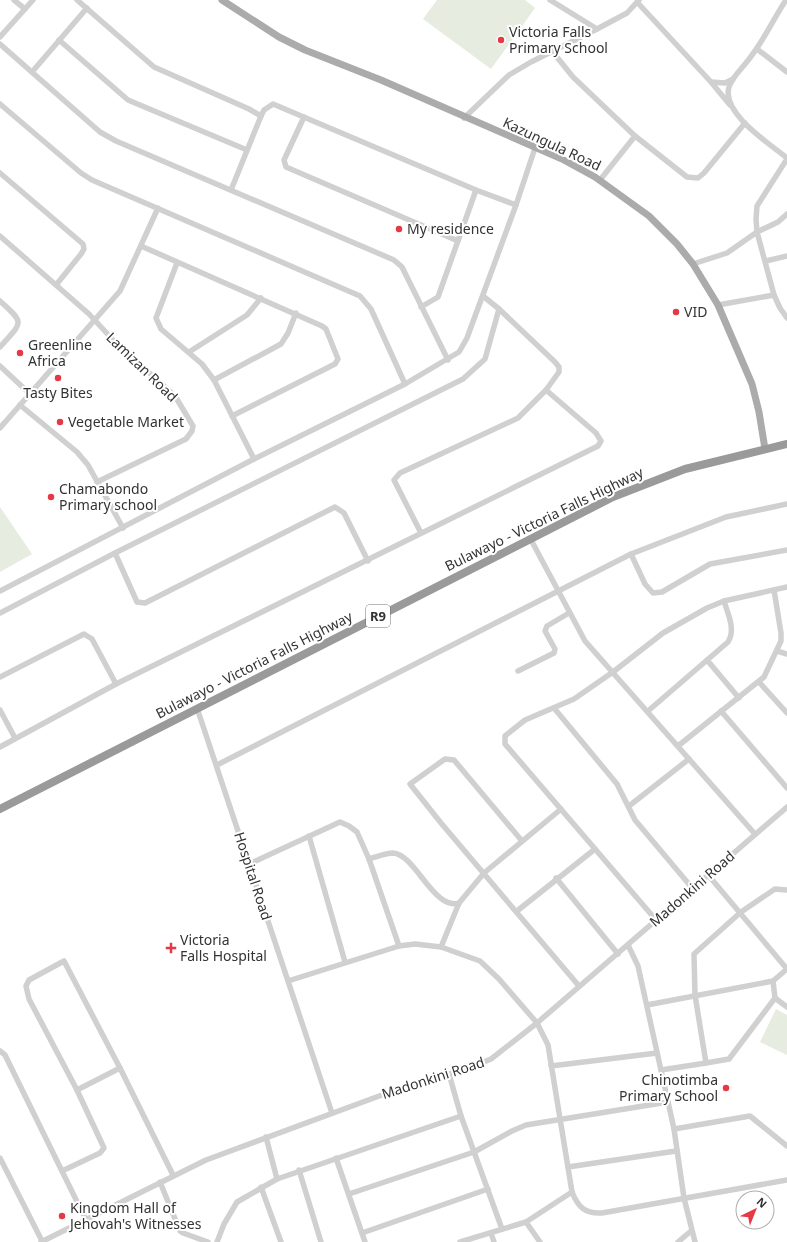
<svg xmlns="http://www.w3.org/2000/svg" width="787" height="1242" font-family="'Noto Sans',sans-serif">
<rect width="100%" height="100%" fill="#fff"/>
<!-- green -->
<g fill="#e6ecdf">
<path d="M437 0H525L535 8 491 69 423 19Z"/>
<path d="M0 507 32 554 0 572Z"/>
<path d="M776 1009 787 1015V1055L760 1042Z"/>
</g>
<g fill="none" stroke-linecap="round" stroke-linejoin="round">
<!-- minor -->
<g stroke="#d0d0d0" stroke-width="5.5">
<path d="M14 0 25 9"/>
<path d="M77 0 154 67 249 109 261 116"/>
<path d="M550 0 597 29 627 13 639 0"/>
<path d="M786 0C774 18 765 38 752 55 745 66 733 75 729 87 721 113 770 144 787 158"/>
<path d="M637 2 711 82 725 83 733 79"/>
<path d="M0 37 33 0"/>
<path d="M59 40 128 100 247 150"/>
<path d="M0 44 100 132 116 141 394 260 402 267 448 360"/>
<path d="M757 49 787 72"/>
<path d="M552 51 573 77 635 136 687 177 698 178 704 173 745 123"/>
<path d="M32 72 87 8"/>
<path d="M711 82 730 105"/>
<path d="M0 104 81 173 92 180 360 296 371 309 405 384"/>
<path d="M304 117 284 160 286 167 458 241"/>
<path d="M464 118 509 75 531 62 597 29"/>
<path d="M787 159 757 206 756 219 757 232 774 295 780 308 787 318"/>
<path d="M0 173 83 244 84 249 81 254 56 285"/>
<path d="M600 180 635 136"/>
<path d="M231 190 261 116 264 110 273 104 476 190 516 205"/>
<path d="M0 236 89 314 114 341 175 396 193 426 192 431 186 439 97 482"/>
<path d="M141 246 322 326 326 329 338 359 335 364 232 416"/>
<path d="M766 261 787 256"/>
<path d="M177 263 156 318 161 329 202 364 214 380 254 459"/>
<path d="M693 264 727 253 757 232 778 222 787 214"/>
<path d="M0 301C26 324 22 322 0 347"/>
<path d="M718 305 774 295"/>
<path d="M421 307 438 297 476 190"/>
<path d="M189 352 247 315 261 298"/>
<path d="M0 366 30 394"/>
<path d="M214 380 281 344 288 333 296 313"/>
<path d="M20 405 77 452 88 465 123 528"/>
<path d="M0 428 120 291 158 208"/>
<path d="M421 533 394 480 400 473 518 418 546 390 559 372V367L555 362 499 309 483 296"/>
<path d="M530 538 585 641 755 834"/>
<path d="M115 553 137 602 145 603 335 507 344 513 368 561"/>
<path d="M631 554 645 584 653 593 662 592 710 564 787 550"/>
<path d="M0 591 254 459 405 384 459 352 467 338 516 205 535 148"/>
<path d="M0 613 115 553 463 379 485 359 499 309"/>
<path d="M777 651 787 654"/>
<path d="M707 660 739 698"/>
<path d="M518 671 554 653 555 649 545 631 547 626 569 613"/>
<path d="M0 677 84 634 92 639 116 684"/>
<path d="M759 682 787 713"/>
<path d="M197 708 332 1113"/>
<path d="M554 708 617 784 635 820 693 889"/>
<path d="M0 710 15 738"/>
<path d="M648 711 728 642C736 630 728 614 724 601"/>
<path d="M721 711 787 788"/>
<path d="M678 746 764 677 781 641V633L774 590"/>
<path d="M0 747 116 684 598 446 601 441 596 433 546 390"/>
<path d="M217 765 631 554 726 517 787 504"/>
<path d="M629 806 689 759"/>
<path d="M309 836 345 962"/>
<path d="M522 841 454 760 445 759 410 784 441 823 579 986"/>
<path d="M369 859C376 857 386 853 393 853 415 854 434 911 459 903"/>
<path d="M249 864 340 822 349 826 357 832 369 859 399 946"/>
<path d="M709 876 787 969"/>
<path d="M556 878 618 954"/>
<path d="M517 911 595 849"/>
<path d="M656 920 505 744V736L525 720 574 699 613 672 663 633 707 608 724 601 787 587"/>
<path d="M628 945 638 966 674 1129 684 1198 695 1242"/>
<path d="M441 947 459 903 484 873 561 809"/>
<path d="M288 981 399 946 415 944 441 947 480 961 499 979 537 1023 548 1045 572 1192C578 1207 585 1214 602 1213L787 1180"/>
<path d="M773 981 775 998 787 1007"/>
<path d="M775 998 729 1059 706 1063 695 995 694 954 741 912 775 889 787 890"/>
<path d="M647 1005 773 981 787 969"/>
<path d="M0 1051 5 1055 86 1220"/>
<path d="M551 1066 657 1053"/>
<path d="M661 1070 706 1063"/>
<path d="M449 1074 461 1116 502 1229"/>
<path d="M77 1090 29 999 26 986 29 980 64 961 120 1068"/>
<path d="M674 1129 750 1116 787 1146"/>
<path d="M266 1137 277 1179"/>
<path d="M0 1158 42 1241"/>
<path d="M336 1158 365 1242"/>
<path d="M568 1167 676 1151"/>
<path d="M299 1170 321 1242"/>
<path d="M62 1171 100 1153 104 1148 77 1090 120 1068 173 1175"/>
<path d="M160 1182 180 1231 183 1233 208 1242"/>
<path d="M261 1187 281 1242"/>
<path d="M349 1194 474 1152 512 1131 526 1125 668 1102"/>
<path d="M526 1222 540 1242"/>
<path d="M362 1233 488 1189"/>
<path d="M491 1233 494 1242"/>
<path d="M41 1242 206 1160 390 1092 472 1067 491 1059 537 1023 787 807"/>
<path d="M217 1242 224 1224 237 1202 277 1179 461 1116"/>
<path d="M460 1242 526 1222 572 1192"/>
<path d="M678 1242 691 1231"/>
</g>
<!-- major -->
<path stroke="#ababab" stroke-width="7" d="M222 0 279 37 305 50 381 80 562 159 595 177 649 216 677 244 693 264 718 305 752 384 759 412 765 449"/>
<!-- highway -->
<path stroke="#9a9a9a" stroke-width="8" d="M0 809 613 497 685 469 787 444"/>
</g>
<!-- markers -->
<g fill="#e63946" stroke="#fff" stroke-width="1.5">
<circle cx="501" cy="40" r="4"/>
<circle cx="399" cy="229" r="4"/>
<circle cx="676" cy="312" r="4"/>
<circle cx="20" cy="353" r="4"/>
<circle cx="58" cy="378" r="4"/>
<circle cx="60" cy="422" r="4"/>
<circle cx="51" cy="497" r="4"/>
<path d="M169 942h4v4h4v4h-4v4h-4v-4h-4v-4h4z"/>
<circle cx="726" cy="1088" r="4"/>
<circle cx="62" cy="1216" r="4"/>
</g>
<g text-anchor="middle" stroke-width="4" stroke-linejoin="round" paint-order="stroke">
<!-- shield labels -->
<rect fill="#fff" stroke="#707070" stroke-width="1" x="366" y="605" width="24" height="22" rx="3"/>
<g font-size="13" font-weight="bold" fill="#333">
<text x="378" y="621">R9</text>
</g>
<!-- poi labels -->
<g font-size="14" fill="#333" stroke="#fff" text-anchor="start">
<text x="509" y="37">Victoria Falls<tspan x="509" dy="16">Primary School</tspan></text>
<text x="407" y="234">My residence</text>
<text x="684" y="317">VID</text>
<text x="28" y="350">Greenline<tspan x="28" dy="16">Africa</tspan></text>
<text x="58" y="398" text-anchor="middle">Tasty Bites</text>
<text x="68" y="427">Vegetable Market</text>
<text x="59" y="494">Chamabondo<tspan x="59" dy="16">Primary school</tspan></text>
<text x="180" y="945">Victoria<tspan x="180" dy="16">Falls Hospital</tspan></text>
<text x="718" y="1085" text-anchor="end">Chinotimba<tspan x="718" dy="16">Primary School</tspan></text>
<text x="70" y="1213">Kingdom Hall of<tspan x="70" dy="16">Jehovah's Witnesses</tspan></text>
</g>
<!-- street labels -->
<g font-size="14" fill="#333" stroke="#fff">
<text transform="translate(552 144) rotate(25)" y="5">Kazungula Road</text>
<text transform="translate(142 367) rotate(44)" y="5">Lamizan Road</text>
<text transform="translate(544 519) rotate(-26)" y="5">Bulawayo - Victoria Falls Highway</text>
<text transform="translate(254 665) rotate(-27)" y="5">Bulawayo - Victoria Falls Highway</text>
<text transform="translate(253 876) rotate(72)" y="5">Hospital Road</text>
<text transform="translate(692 889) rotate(-41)" y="5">Madonkini Road</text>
<text transform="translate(433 1078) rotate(-18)" y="5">Madonkini Road</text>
</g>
</g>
<!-- north arrow -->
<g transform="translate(755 1210) rotate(43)"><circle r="19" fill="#ffffff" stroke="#adadad"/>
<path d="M0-3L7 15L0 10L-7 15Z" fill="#e63946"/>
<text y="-6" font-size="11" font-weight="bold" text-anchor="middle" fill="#333333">N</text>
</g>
</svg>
